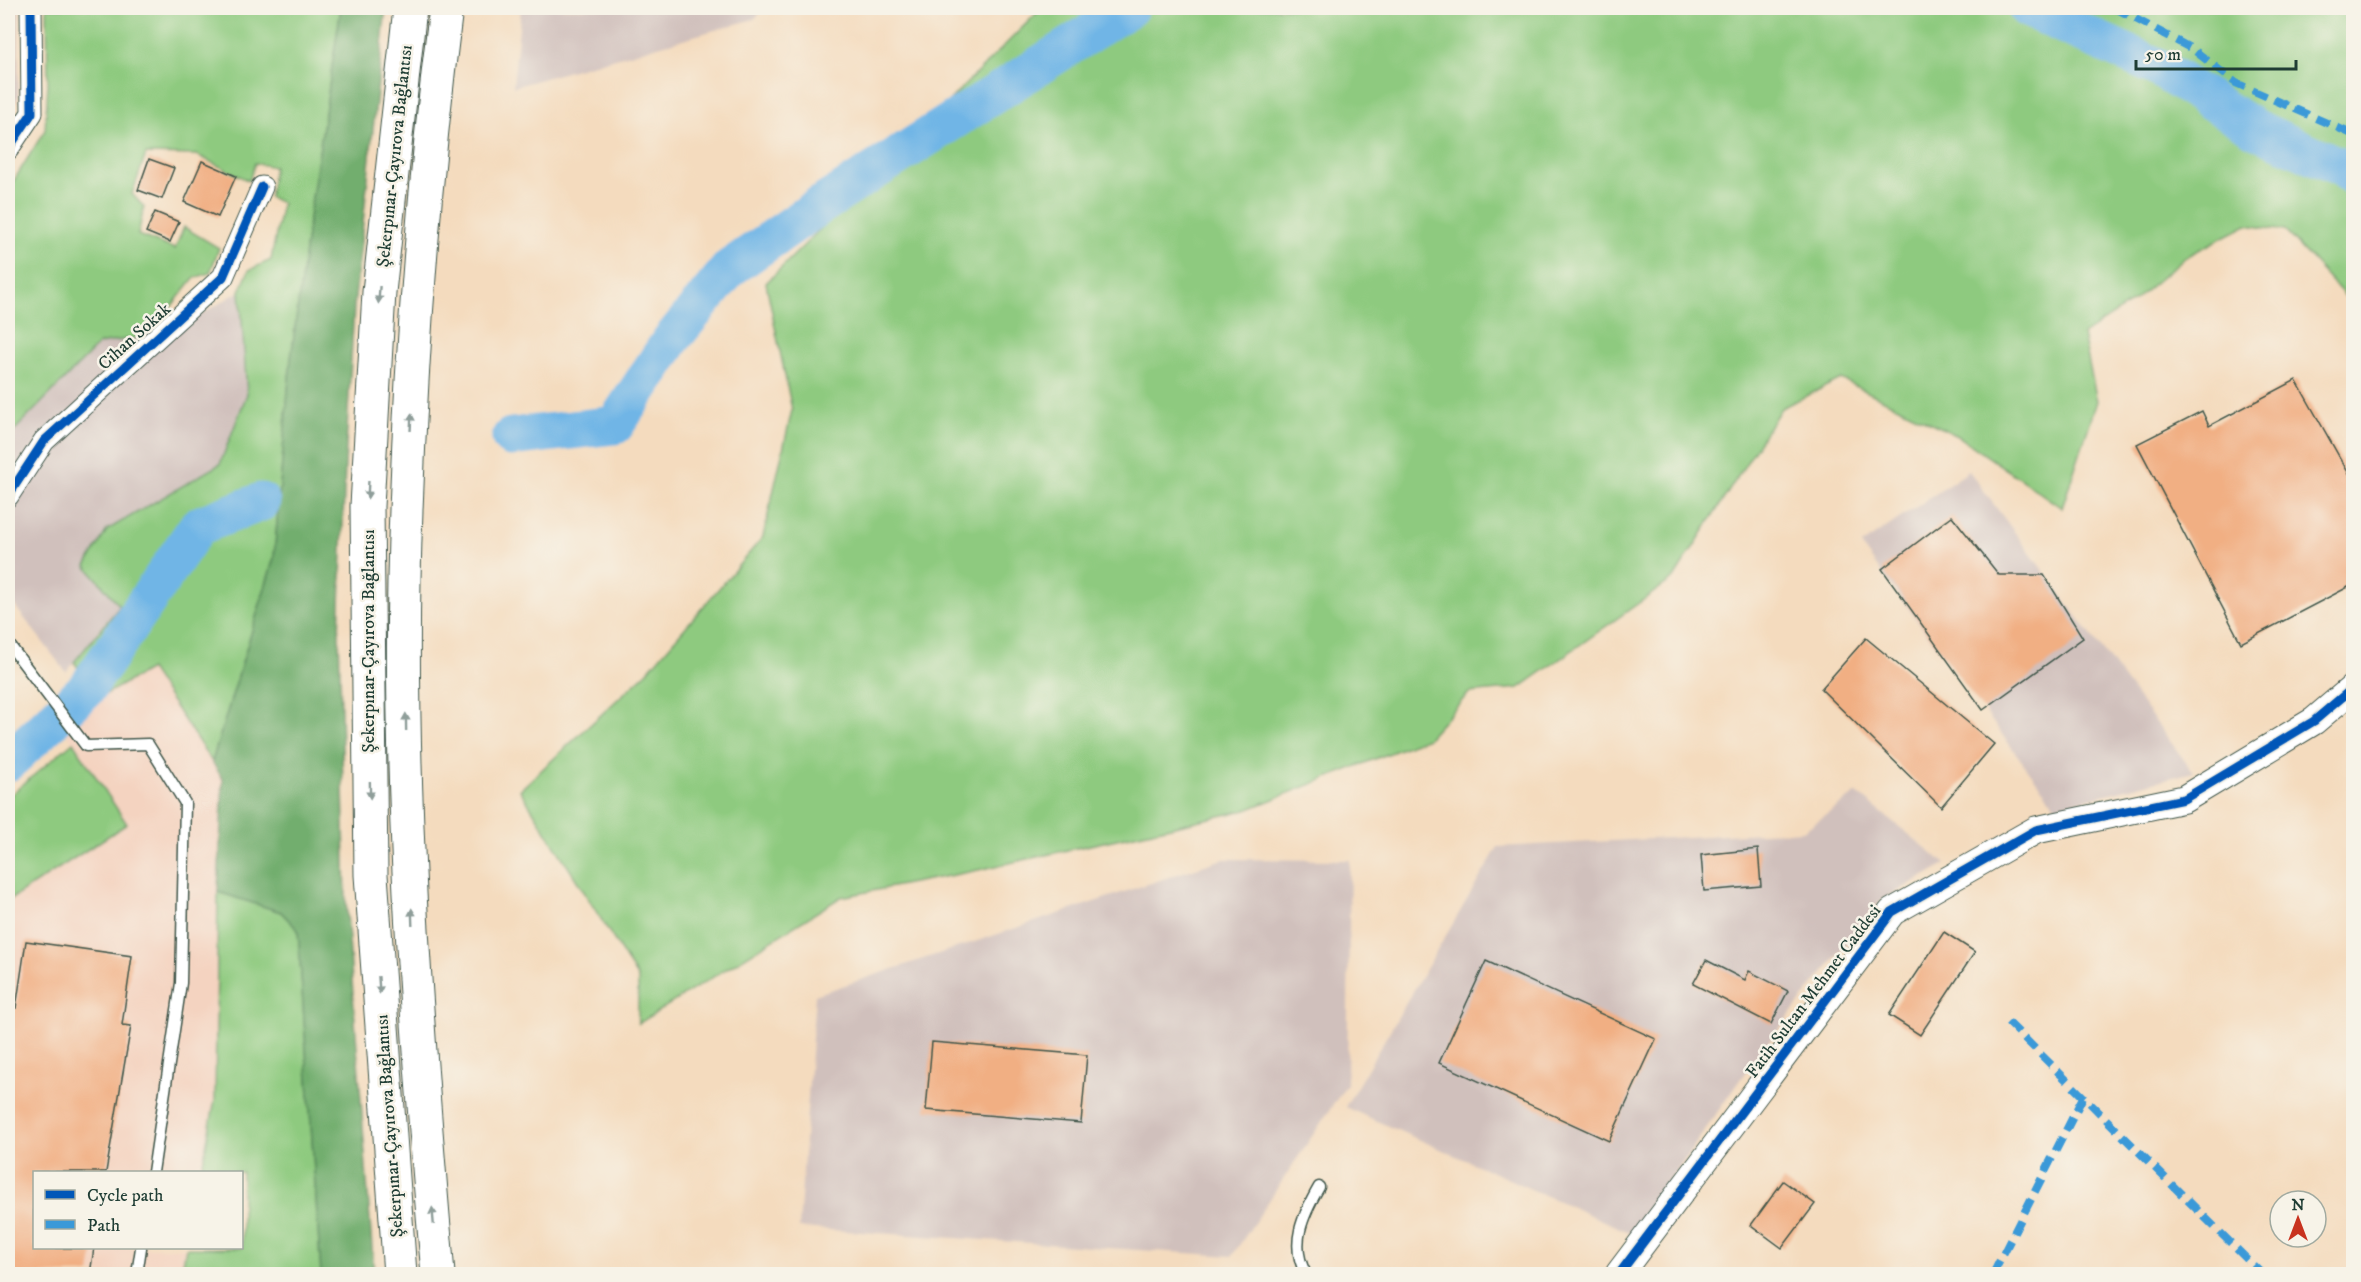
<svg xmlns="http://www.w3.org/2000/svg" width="2361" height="1282" font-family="'IM FELL DW Pica',serif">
<rect width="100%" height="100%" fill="#f7f3e8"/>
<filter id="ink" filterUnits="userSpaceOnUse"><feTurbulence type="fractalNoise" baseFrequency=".0167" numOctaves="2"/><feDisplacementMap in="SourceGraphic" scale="12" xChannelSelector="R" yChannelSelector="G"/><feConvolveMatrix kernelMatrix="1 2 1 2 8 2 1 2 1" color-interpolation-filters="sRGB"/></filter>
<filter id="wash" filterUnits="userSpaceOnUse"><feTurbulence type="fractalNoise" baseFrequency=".008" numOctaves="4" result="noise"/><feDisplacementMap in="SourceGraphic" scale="24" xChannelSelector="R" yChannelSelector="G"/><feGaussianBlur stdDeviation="1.35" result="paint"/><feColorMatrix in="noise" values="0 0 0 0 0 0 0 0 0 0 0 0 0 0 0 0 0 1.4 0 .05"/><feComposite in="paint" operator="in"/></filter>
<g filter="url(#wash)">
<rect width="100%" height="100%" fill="#f4dbbe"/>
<!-- built -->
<path fill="#f4d3c0" d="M150 668 223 779 215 1100 201 1172H34V1248H186L181 1274H8V901L127 824 59 721Z"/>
<!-- industrial -->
<g fill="#d0c0bc">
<path d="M8 8H19L18 97 8 117Z"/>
<path d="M521 8H766L754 19 513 87Z"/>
<path d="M240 291 247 394 220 464 107 530 86 566 120 606 66 672 8 597V437L99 344 177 329Z"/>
<path d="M1969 471 2193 772 2056 807 1861 545Z"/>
<path d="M1857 793 1946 864 1880 901 1748 1068 1633 1234 1345 1107 1498 847 1803 831Z"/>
<path d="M1223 859 1350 860 1347 1084 1232 1256 799 1228 815 995Z"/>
</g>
<!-- green -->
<g fill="#8eca7f" stroke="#56845a" stroke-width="1.5">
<path d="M47 8H341L310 211 290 367 274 558 212 762 150 669 99 698 74 662 120 606 86 566 107 530 220 464 247 394 240 291 249 270 271 260 282 203 269 197 274 167 255 163 249 181 197 155 146 154 132 194 144 207 138 235 175 249 184 227 219 248 210 273 194 278 155 327 139 337 99 344 8 437V190L45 130 48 83Z"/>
<path d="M1042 8H2353V314L2346 297 2285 231 2247 225 2185 257 2135 300 2083 335 2097 401 2062 508 1958 436 1841 379 1781 408 1674 578 1519 688 1469 693 1428 738 1246 810 974 871 841 897 638 1024V978L520 790 647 672 763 537 792 410 766 283Z"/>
<path d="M73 742 127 824 8 901V797Z"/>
<path d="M218 892 281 912 298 930 321 1274H181L186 1248H242V1172H201L215 1100Z"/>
</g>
<!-- forest -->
<path fill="#72ae6e" stroke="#487651" stroke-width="1.5" d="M341 8H386L354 307 345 464 339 635 346 900 374 1274H321L298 930 281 912 218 892 223 779 212 762 274 558 290 367 310 211Z"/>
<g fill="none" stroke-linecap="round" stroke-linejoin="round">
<!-- river -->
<g stroke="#6fb5e6" stroke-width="39">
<path d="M2027 8 2157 67 2256 129 2343 168 2354 177"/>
<path d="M511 437 615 425 671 340 730 268 821 205 1129 8"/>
<path d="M8 762 87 688 198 526 261 502"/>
</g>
</g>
<g id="blocks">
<!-- building -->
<g fill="#f1af83">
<path d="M149 159 174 168 162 199 138 190Z"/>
<path d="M202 161 236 176 218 217 184 202Z"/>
<path d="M155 212 179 222 170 242 146 232Z"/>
<path d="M2296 380 2354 483V584L2241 643 2137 444 2202 411 2209 426Z"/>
<path d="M1952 516 1999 575H2044L2083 638 1983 710 1882 569Z"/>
<path d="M1866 638 1994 744 1941 807 1821 689Z"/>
<path d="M1758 849 1761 886 1704 891 1701 855Z"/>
<path d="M1944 932 1975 952 1920 1035 1889 1015Z"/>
<path d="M26 941 132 956 122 1025 131 1026 106 1172H34V1248H94L90 1274H8V1006L16 1008Z"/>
<path d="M1706 960 1745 980 1749 971 1788 991 1771 1024 1693 984Z"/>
<path d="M1486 961 1656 1039 1609 1141 1439 1063Z"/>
<path d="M932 1042 1087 1055 1081 1123 926 1110Z"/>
<path d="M1783 1181 1815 1204 1782 1248 1751 1225Z"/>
</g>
</g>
</g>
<g filter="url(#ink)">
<use href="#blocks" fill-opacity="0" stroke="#3f5549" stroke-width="1.5"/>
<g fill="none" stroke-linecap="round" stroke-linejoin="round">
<!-- service casing -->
<g stroke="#3f5549" stroke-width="13">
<g id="service">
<path d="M8 643 86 746 148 744 185 803 181 983 153 1172"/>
<path d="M137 1274 141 1248"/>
<path d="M1306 1274C1289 1244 1303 1215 1319 1187"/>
</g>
</g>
<!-- minor casing -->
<g stroke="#3f5549" stroke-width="23">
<g id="minor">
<path d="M8 149 32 113 31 8"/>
<path d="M8 496 44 441 223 277 262 187"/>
</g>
</g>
<!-- tertiary casing -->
<g stroke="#3f5549" stroke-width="29">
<path id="tertiary" d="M1619 1274 1892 912 2036 830 2184 799 2314 721 2354 687"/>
</g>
<!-- motorway casing -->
<g stroke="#3f5549" stroke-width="35">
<g id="motorway">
<path d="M400 1274 371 875 367 506 379 292 410 8"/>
<path d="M438 1274C416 1023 396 763 406 510 412 343 425 173 446 8"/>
</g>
</g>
<!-- service -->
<use href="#service" stroke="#fff" stroke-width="10"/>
<!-- minor -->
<use href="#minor" stroke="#fff" stroke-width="21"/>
<!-- tertiary -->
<use href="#tertiary" stroke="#fff" stroke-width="27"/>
<!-- motorway -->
<use href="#motorway" stroke="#fff" stroke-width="33"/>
<!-- quiet -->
<g stroke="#3a99d8" stroke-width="8" stroke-dasharray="15 8" stroke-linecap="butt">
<path d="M2115 8 2194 50 2236 83 2354 135"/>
<path d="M2008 1022 2262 1274"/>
<path d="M1993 1274 2083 1097"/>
</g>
<!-- cycleway casing -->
<g stroke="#f7f3e8" stroke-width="13">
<g id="cycleway">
<path d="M8 149 32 113 31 8"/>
<path d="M8 496 44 441 223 277 262 187"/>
<path d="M1619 1274 1892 912 2036 830 2184 799 2314 721 2354 687"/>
</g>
</g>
<!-- cycleway -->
<use href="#cycleway" stroke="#0057b8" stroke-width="9"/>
</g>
<!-- one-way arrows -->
<defs><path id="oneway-solid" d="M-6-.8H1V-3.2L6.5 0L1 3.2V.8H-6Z" transform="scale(1.5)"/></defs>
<g fill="#8f9e9a">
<use href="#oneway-solid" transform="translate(379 295) rotate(94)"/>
<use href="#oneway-solid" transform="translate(411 422) rotate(-87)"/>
<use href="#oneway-solid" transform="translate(368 490) rotate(93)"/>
<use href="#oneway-solid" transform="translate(406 722) rotate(-91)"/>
<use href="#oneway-solid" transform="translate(370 790) rotate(89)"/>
<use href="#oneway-solid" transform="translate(412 917) rotate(-92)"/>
<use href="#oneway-solid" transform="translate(379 985) rotate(86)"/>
<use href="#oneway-solid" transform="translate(433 1216) rotate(-95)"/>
</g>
</g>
<g text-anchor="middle" stroke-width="5" stroke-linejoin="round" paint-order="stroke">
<!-- street labels -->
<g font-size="18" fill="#1f3d34" stroke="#f7f3e8">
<text transform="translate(394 156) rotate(-84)" y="6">Şekerpınar-Çayırova Bağlantısı</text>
<text transform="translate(134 336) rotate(-42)" y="6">Cihan Sokak</text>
<text transform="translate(368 641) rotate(-90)" y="6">Şekerpınar-Çayırova Bağlantısı</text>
<text transform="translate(1813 991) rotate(-53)" y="6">Fatih Sultan Mehmet Caddesi</text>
<text transform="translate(389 1126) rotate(-94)" y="6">Şekerpınar-Çayırova Bağlantısı</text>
</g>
</g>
<!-- margin -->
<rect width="2361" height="1282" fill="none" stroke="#f7f3e8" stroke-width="30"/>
<!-- legend -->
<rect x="33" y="1171" width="210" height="78" fill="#f7f3e8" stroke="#a1aaa0" stroke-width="1.5"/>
<rect x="45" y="1190" width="30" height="9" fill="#0057b8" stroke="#a1aaa0" stroke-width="1.5"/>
<text x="87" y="1201" font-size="18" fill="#1f3d34">Cycle path</text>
<rect x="45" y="1220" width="30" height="9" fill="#3a99d8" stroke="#a1aaa0" stroke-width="1.5"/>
<text x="87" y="1231" font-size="18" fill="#1f3d34">Path</text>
<!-- north arrow -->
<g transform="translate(2298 1219)"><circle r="28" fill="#f7f3e8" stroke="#a1aaa0" stroke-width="1.5"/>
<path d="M0-4.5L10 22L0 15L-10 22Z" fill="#c8321e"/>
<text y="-9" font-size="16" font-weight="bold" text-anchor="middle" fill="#1f3d34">N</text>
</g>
<!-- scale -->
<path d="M2136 60v9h160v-9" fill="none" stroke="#1f3d34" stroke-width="3"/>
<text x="2145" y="60" font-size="18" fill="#1f3d34" stroke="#f7f3e8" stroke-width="4.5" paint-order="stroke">50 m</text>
</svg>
